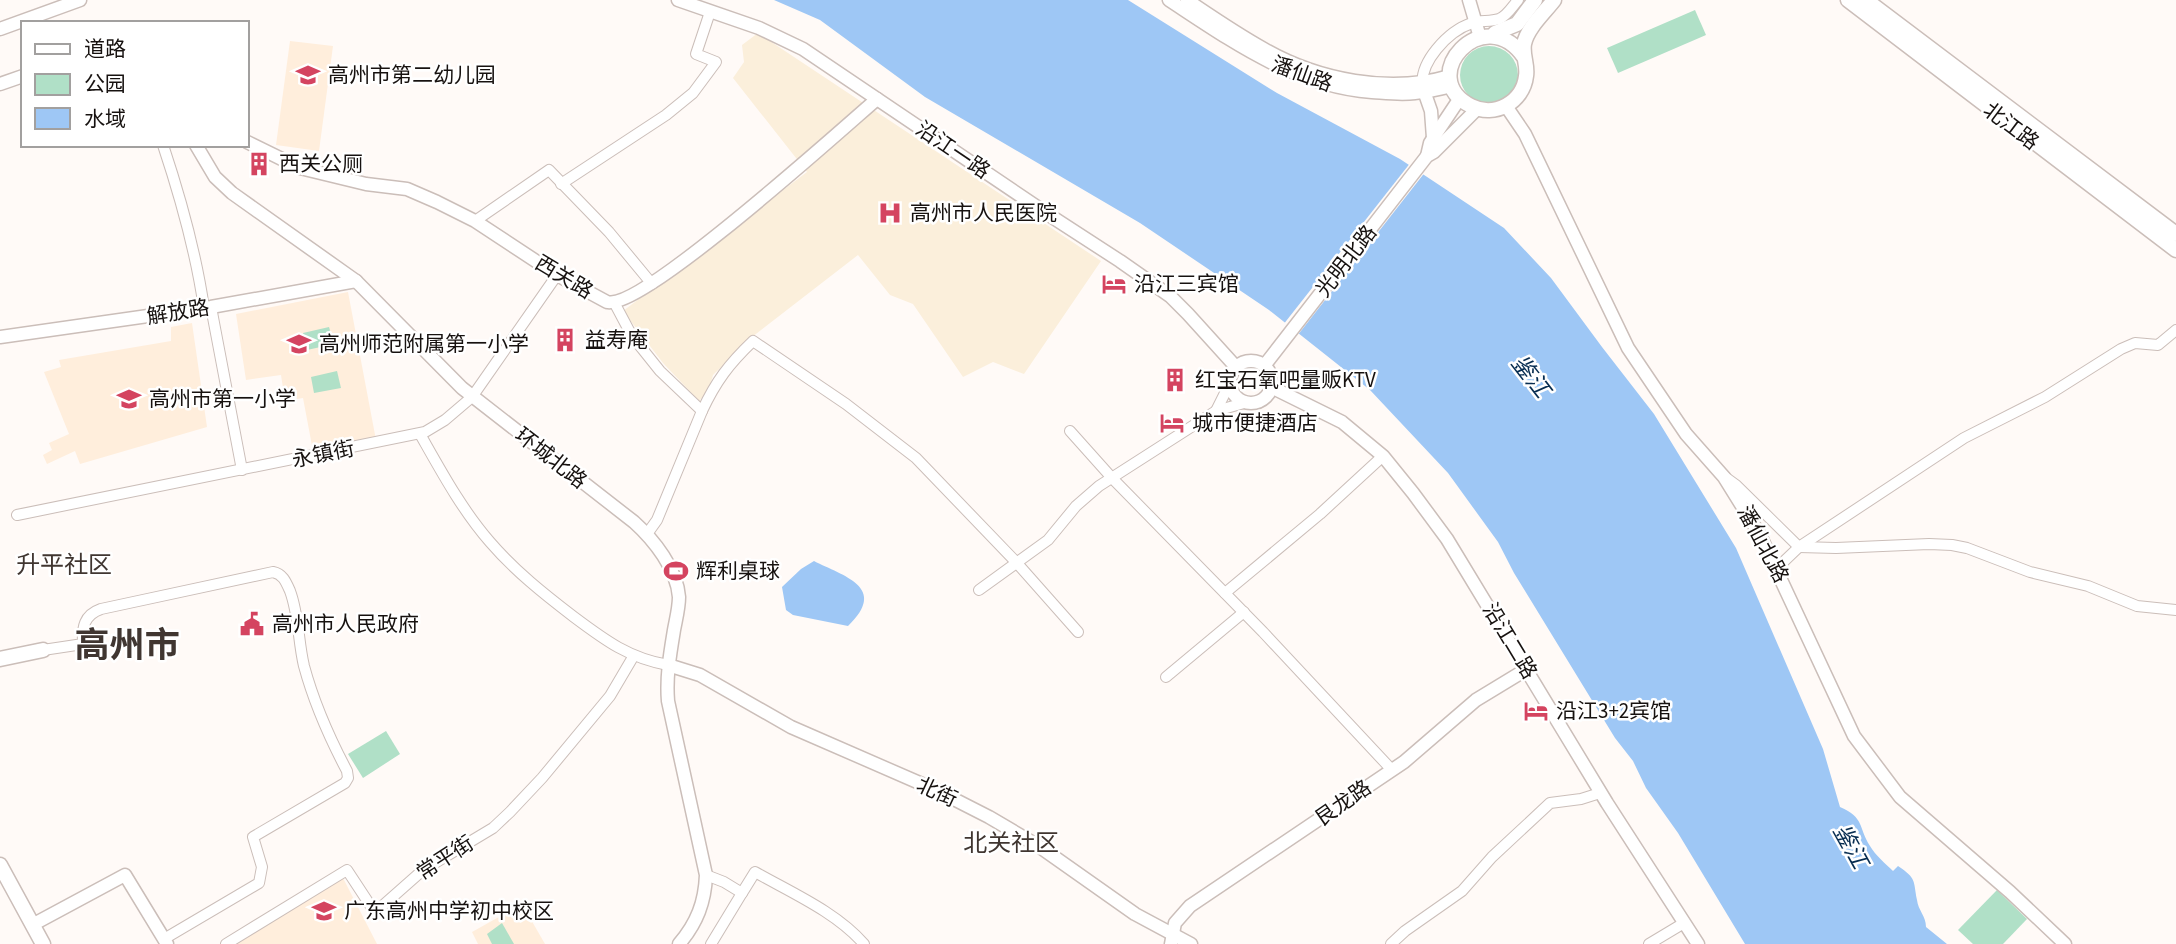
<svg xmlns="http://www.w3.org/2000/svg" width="2176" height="944" font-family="'Source Sans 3','Noto Sans SC',sans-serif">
<rect width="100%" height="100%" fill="#fffaf7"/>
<!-- education -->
<g fill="#ffeedc">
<path d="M290 41 333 46 319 151 276 145Z"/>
<path d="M348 292 376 440 313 451 303 398 285 401 281 375 246 380 236 314Z"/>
<path d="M192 323 207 427 80 464 75 451 47 464 43 455 52 450 49 443 69 434 44 372 61 367 59 360 171 341V327Z"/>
<path d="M343 878 377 944H235Z"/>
<path d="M522 904 545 944H478L472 932Z"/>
</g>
<!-- medical -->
<path fill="#fbefdb" d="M758 33 1101 261 1024 374 993 362 963 377 913 304 890 295 858 255 752 337 713 375 709 390 699 401 663 363 623 311 807 172 733 78 744 62 742 45Z"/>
<!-- green -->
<g fill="#b0e0c7">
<path d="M1695 10 1706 35 1618 73 1607 48Z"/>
<circle cx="1489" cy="75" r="29"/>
<path d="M329 327 334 344 307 350 303 333Z"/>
<path d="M337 371 341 388 314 393 311 377Z"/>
<path d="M386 731 400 754 363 778 348 754Z"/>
<path d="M1997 890 2027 919 2003 944H1973L1958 930Z"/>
<path d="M502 923 514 944H492L487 934Z"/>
</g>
<!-- water -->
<g fill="#9ec7f5">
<path d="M774 0H1128L1277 93 1400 159 1504 228 1551 278 1602 347 1654 414 1736 548 1823 749 1840 807C1865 818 1858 827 1870 846 1875 855 1886 864 1893 871L1898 866C1917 879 1913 880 1917 900 1918 910 1926 916 1926 927L1947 944H1745L1678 833 1646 788 1633 761 1615 738 1514 573 1498 542 1448 473 1370 390 1269 310 1140 223 925 97 820 20Z"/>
<path d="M814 561C843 576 889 587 848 626L793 615 786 610 782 587 801 569Z"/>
</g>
<!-- pier -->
<path fill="#fffaf7" d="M1411 162 1426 171 1297 336 1283 325Z"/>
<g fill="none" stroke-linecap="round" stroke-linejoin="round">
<!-- minor casing -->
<g stroke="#cbbeb9" stroke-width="12">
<g id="minor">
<path d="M1423 88C1418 63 1448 31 1472 23 1480 20 1490 22 1499 19 1507 16 1512 7 1518 0"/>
<path d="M163 145C181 199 196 253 204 308"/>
<path d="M561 184 666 115 693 93 716 62 696 54 710 12"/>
<path d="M475 221 549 170 609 232 652 284"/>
<path d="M615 304 632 336 660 371 702 411 657 520 647 534"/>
<path d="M211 307 242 470"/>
<path d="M702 411C716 381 729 364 753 341L846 404 916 458 1016 562 1078 632"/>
<path d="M1216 411 1229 385"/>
<path d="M1070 431 1112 478 1263 632 1392 770"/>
<path d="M420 434C441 471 462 510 490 542 515 571 544 594 574 617 606 641 629 658 668 665"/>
<path d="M1725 477 1736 485 1799 547 1836 548 1929 544 1952 545 1967 548 2030 572 2088 586 2137 606 2176 610"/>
<path d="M17 515 425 432 445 420 472 397 557 275"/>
<path d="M1777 568 1799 547 1964 438 2045 397 2121 349 2135 343 2158 345 2176 330"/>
<path d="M979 590 1048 540 1076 506 1099 486 1216 411 1244 403"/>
<path d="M1225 593 1320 514 1383 456"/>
<path d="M43 650 83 644C82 627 84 615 101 609L273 572C283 574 286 582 290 591 299 615 298 641 304 666 314 703 329 737 347 771L348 778 345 783 253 837 262 867 259 883 164 939"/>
<path d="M1166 677 1244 612"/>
<path d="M706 875 724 882 742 893 755 872C792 893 836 912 864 944"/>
<path d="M226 944 347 870 372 908H380L423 870 493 828 510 812 542 778 610 696 633 657"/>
<path d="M711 944 742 893"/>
<path d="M1391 944 1405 931 1462 891 1492 857 1550 803 1581 799 1600 793"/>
<path d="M1649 944 1684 923"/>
</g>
</g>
<!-- tertiary casing -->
<g stroke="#cbbeb9" stroke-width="15">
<g id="tertiary">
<path d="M678 0 759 28 803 49 1046 213 1120 261 1170 296 1188 314 1236 367"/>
<path d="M1169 0C1233 42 1294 86 1372 92 1386 93 1401 95 1415 93 1428 92 1440 89 1452 86"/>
<path d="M1187 0C1212 17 1237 34 1264 49 1318 80 1390 94 1450 76"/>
<path d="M1469 0 1479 34"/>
<path d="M0 29 80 0"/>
<path d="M0 84 23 76"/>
<path d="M1424 91 1431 111 1433 138"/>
<path d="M1506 106 1525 134 1628 348 1686 434 1724 477 1760 535 1854 736 1900 797 2010 892 2065 944"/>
<path d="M247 142 300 168 366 184 407 189 437 202 475 221 557 275 607 302C641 311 841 130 877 99"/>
<path d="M196 145 215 177 232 193 356 281 462 388 634 522C654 540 677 569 679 597 679 608 676 619 674 630 670 654 666 677 668 701L706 875C705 902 697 923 679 944"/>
<path d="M1427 156 1430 143 1460 98"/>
<path d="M0 337 211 307 356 281"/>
<circle cx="1251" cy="382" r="21"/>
<path d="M1264 366 1427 156 1434 152 1477 109"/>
<path d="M1271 387 1342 422 1383 456 1413 493 1447 539 1607 803 1698 944"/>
<path d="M668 665 700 675 791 727 938 791 989 817 1040 847 1135 914 1191 944"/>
<path d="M32 925 125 875 167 944"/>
<path d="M1171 944 1175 923 1190 906 1404 762 1476 700 1527 669"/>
</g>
</g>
<!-- secondary casing -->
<g stroke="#cbbeb9" stroke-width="17">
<g id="secondary">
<path d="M1848 0 2176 250"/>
<path d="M1866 0 2176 234"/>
<path d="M1495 33 1517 24 1535 0"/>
<path d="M1524 57C1484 0 1414 77 1471 106 1495 118 1523 102 1526 76 1528 65 1522 55 1524 44 1527 28 1545 12 1554 0"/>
<path d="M0 659 43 650"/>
<path d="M0 865 43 944"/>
</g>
</g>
<!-- minor -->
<use href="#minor" stroke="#fff" stroke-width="10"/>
<!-- tertiary -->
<use href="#tertiary" stroke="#fff" stroke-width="12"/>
<!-- secondary -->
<use href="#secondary" stroke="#fff" stroke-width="14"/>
</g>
<!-- icons -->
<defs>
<g id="school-bare" transform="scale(1.89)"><path d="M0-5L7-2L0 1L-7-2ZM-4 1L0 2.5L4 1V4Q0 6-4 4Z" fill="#d44460" stroke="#fff" stroke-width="2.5" paint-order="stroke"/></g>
<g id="building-bare" transform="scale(1.89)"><path d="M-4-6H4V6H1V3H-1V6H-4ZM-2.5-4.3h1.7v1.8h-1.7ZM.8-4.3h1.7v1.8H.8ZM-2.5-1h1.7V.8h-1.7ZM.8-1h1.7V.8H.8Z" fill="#d44460" stroke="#fff" stroke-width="2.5" paint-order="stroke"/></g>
<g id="hospital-bare" transform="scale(1.89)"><path d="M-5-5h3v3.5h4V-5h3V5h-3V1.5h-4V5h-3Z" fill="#d44460" stroke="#fff" stroke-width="2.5" paint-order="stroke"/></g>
<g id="hotel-bare" transform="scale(1.89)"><path d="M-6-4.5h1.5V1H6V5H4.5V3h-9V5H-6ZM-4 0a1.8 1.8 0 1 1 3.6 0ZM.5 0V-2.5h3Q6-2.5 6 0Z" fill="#d44460" stroke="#fff" stroke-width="2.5" paint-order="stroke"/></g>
<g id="stadium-bare" transform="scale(1.89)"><path d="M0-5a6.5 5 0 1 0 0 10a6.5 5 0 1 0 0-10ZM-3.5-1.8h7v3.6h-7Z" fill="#d44460" stroke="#fff" stroke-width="2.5" paint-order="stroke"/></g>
<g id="civic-bare" transform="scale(1.89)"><path d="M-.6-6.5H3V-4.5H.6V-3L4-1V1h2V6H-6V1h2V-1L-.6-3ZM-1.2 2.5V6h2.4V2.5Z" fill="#d44460" stroke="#fff" stroke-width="2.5" paint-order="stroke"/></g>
</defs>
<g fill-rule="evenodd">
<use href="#school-bare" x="308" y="75"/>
<use href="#building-bare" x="259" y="164"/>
<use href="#hospital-bare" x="890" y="213"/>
<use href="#hotel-bare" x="1114" y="284"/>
<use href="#building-bare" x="565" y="340"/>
<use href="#school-bare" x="299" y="344"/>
<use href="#building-bare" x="1175" y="380"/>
<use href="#school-bare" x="129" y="399"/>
<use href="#hotel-bare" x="1172" y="423"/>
<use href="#stadium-bare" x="676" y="571"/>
<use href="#civic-bare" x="252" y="624"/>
<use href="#hotel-bare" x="1536" y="711"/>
<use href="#school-bare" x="324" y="911"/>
</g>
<g text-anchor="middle" stroke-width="5" stroke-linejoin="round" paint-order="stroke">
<!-- street labels -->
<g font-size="21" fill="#171210" stroke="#fff">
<text transform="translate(1302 74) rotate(20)" y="7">潘仙路</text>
<text transform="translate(2011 126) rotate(37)" y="7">北江路</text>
<text transform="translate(953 150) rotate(34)" y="7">沿江一路</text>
<text transform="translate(1346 261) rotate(-52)" y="7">光明北路</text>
<text transform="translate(564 277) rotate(31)" y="7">西关路</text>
<text transform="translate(178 312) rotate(-9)" y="7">解放路</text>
<text transform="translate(323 454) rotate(-11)" y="7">永镇街</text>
<text transform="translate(551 458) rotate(38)" y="7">环城北路</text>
<text transform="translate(1763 544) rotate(62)" y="7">潘仙北路</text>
<text transform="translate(1510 641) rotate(59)" y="7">沿江二路</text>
<text transform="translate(937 792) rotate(25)" y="7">北街</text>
<text transform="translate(1343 803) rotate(-35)" y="7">艮龙路</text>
<text transform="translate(445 858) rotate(-33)" y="7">常平街</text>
</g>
<!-- poi labels -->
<g font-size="21" fill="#171210" stroke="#fff" text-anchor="start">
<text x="328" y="82">高州市第二幼儿园</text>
<text x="279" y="171">西关公厕</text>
<text x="910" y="220">高州市人民医院</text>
<text x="1134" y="291">沿江三宾馆</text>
<text x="585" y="347">益寿庵</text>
<text x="319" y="351">高州师范附属第一小学</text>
<text x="1195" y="387">红宝石氧吧量贩KTV</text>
<text x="149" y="406">高州市第一小学</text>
<text x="1192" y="430">城市便捷酒店</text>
<text x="696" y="578">辉利桌球</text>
<text x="272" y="631">高州市人民政府</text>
<text x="1556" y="718">沿江3+2宾馆</text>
<text x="344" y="918">广东高州中学初中校区</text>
</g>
<!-- water labels -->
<g font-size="23" font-style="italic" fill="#072d51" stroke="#fff">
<text transform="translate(1531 376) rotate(52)" y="8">鉴江</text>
<text transform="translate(1851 846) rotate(61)" y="8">鉴江</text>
</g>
<!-- quarter labels -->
<g font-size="24" fill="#403631" stroke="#fff">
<text x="64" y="573">升平社区</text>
<text x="1011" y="851">北关社区</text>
</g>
<!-- town labels -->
<g font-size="35" font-weight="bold" fill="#403631" stroke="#fff">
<text x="127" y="657">高州市</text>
</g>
</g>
<!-- legend -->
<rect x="21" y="21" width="228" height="126" fill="#ffffff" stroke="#a2a09f" stroke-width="2"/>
<rect x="35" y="44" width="35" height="10" fill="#ffffff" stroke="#a2a09f" stroke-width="2"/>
<text x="84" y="56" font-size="21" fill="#171210">道路</text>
<rect x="35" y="74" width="35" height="21" fill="#b0e0c7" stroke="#a2a09f" stroke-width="2"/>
<text x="84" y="91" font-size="21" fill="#171210">公园</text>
<rect x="35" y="108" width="35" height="21" fill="#9ec7f5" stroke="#a2a09f" stroke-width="2"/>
<text x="84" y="126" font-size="21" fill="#171210">水域</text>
</svg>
